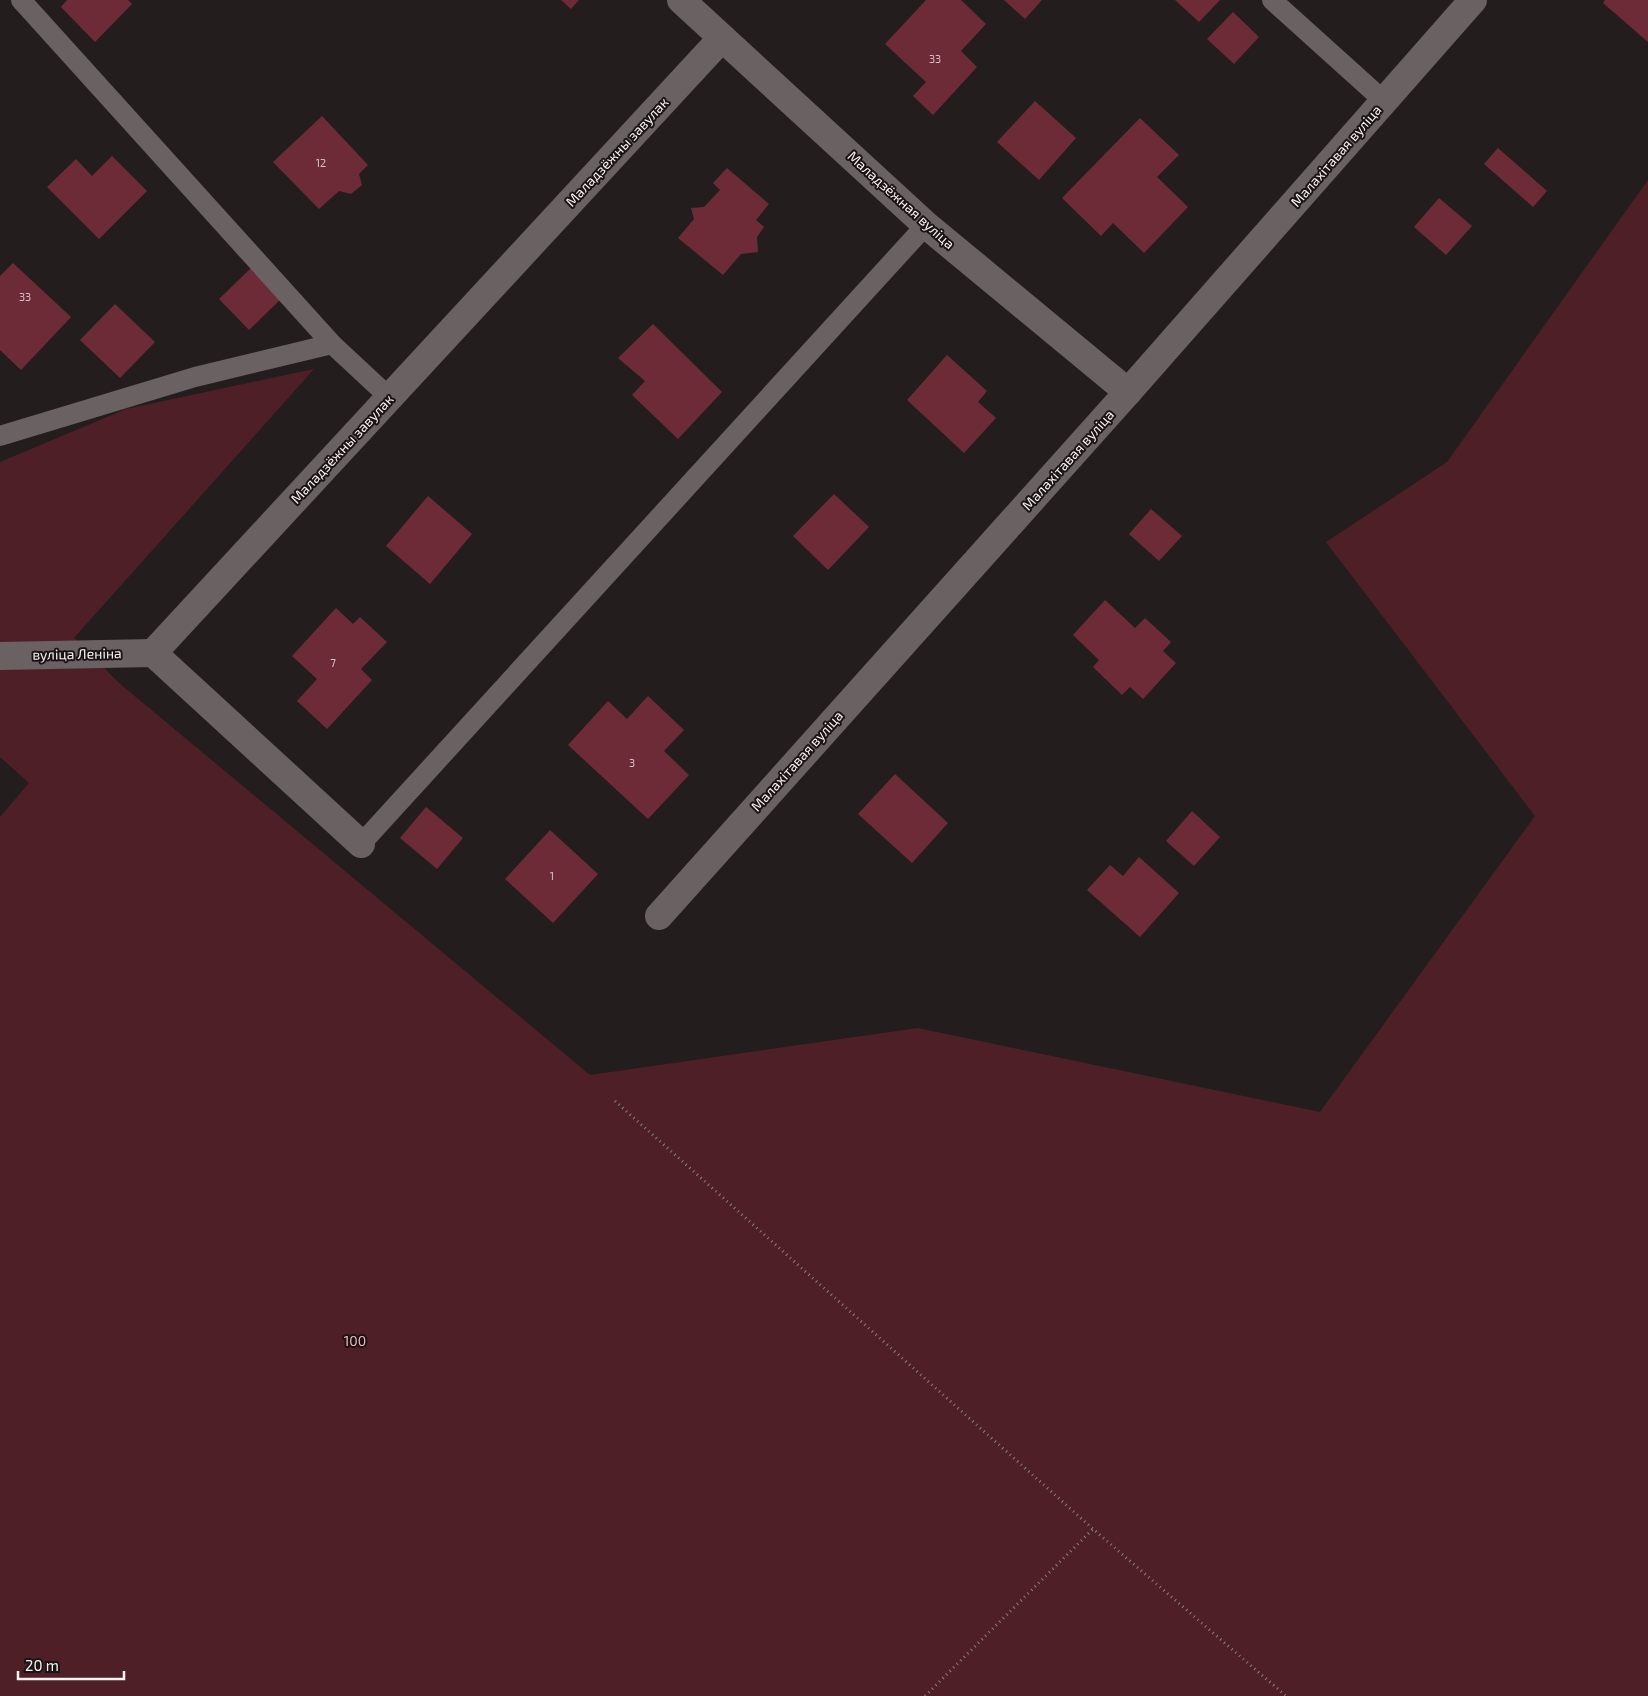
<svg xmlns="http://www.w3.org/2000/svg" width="1648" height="1696" font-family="'Exo 2',sans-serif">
<rect width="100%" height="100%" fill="#241d1d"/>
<!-- green -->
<path fill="#4f1f27" d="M1648 180V1696H0V817L29 783 0 757V462L126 409 314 369 74 638 119 683 590 1075 918 1028 1320 1112 1535 816 1326 542 1447 462Z"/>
<!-- building -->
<g fill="#6d2b37">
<path d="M67 0H128L132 4 95 42 61 7Z"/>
<path d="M561 0H579L571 9Z"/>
<path d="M926 0H961L986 24 961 51 977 67 933 115 913 96 926 82 885 44Z"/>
<path d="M1004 0H1042L1025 19Z"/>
<path d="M1175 0H1220L1199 22Z"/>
<path d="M1605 0H1648V42L1603 3Z"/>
<path d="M1233 12 1259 37 1234 64 1207 39Z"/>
<path d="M1035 101 1076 138 1039 180 997 142Z"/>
<path d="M322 116 368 165 359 174 362 185 351 194 339 191 319 209 273 162Z"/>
<path d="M1140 118 1179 155 1157 177 1188 207 1144 253 1113 223 1101 236 1062 198Z"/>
<path d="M1498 148 1547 191 1533 207 1484 164Z"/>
<path d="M112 156 147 191 99 239 47 187 76 159 92 176Z"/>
<path d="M727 168 769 204 756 220 764 227 757 237 758 252 741 254 723 275 678 238 694 219 691 208 704 207 720 190 713 183Z"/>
<path d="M1439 198 1472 226 1446 255 1414 227Z"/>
<path d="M13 263 71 317 21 370 0 350V276Z"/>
<path d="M251 268 281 299 249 330 219 299Z"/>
<path d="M115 304 155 342 120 378 80 340Z"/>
<path d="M653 324 722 392 678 439 632 395 645 381 618 358Z"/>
<path d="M947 355 987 391 978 402 996 418 964 453 907 400Z"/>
<path d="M834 494 869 527 828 570 793 536Z"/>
<path d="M428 496 472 534 430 584 386 546Z"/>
<path d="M1151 509 1182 536 1159 561 1129 534Z"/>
<path d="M1105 600 1135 628 1145 618 1171 642 1163 651 1176 663 1143 699 1130 687 1122 695 1093 667 1099 660 1073 635Z"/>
<path d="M336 608 353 624 360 617 387 642 361 669 372 680 327 729 297 701 317 679 292 656Z"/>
<path d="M648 696 684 730 664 751 689 775 648 819 568 745 608 701 627 719Z"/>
<path d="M895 774 948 823 912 863 858 814Z"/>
<path d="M426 807 463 838 437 869 400 838Z"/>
<path d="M1192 811 1220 837 1194 866 1166 841Z"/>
<path d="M550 830 598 874 553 923 505 879Z"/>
<path d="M1139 857 1179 893 1140 937 1087 890 1110 865 1123 876Z"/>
</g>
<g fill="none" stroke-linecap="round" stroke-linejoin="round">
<!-- path -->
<g stroke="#878181" stroke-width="3" stroke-dasharray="1 4" stroke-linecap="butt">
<path d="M615 1101 1093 1529 1286 1696"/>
<path d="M925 1696 1093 1529"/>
</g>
<!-- lane -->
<g stroke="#6a6162" stroke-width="20">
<path d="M21 0 332 344 390 398"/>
<path d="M1272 0 1384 101"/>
<path d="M0 436 195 377 332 344"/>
<path d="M361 844 926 225"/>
</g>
<!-- street -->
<g stroke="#6a6162" stroke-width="28">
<path d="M681 0 926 225 1128 392"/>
<path d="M0 656 153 653"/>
<path d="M361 844 153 653 722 38"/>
<path d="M659 916 1128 392 1473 0"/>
</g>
</g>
<g text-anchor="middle" stroke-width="4" stroke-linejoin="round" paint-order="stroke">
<!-- number labels -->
<g font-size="11" fill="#d5c1c4">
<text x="935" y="63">33</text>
<text x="321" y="167">12</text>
<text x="25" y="301">33</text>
<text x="333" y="667">7</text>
<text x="632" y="767">3</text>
<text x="552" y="880">1</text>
</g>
<!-- street labels -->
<g font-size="14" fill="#f8f3f3" stroke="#1a1314">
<text transform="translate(617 152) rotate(-47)" y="5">Маладзёжны завулак</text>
<text transform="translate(1336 156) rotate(-49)" y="5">Малахітавая вуліца</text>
<text transform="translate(901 200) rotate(42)" y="5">Маладзёжная вуліца</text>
<text transform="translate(342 449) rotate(-47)" y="5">Маладзёжны завулак</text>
<text transform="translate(1068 460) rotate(-48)" y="5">Малахітавая вуліца</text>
<text transform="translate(77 654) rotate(-1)" y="5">вуліца Леніна</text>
<text transform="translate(797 761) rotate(-48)" y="5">Малахітавая вуліца</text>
</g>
<!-- park labels -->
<g font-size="14" fill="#f8b8be" stroke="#1a1314">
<text x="355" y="1346">100</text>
</g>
</g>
<!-- scale -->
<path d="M18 1671v8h106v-8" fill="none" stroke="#f8f3f3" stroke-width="2.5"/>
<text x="25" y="1671" font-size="15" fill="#f8f3f3" stroke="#1a1314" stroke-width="4" paint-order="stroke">20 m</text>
</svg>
